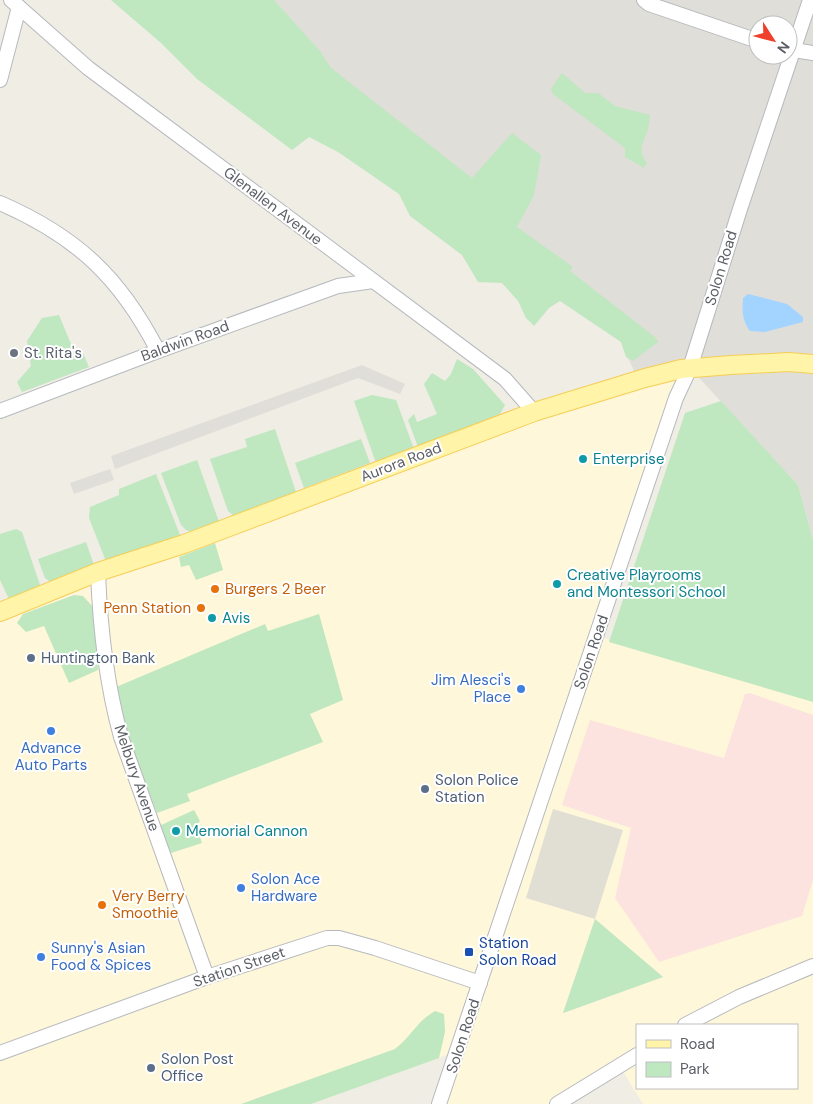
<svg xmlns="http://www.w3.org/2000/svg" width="813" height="1104" font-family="'DM Sans',sans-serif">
<rect width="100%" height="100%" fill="#efede4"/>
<!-- commercial -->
<path fill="#fff7d9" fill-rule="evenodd" d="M681 369 597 636 813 701V1104H643L619 1065 557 1104H439L458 1051 311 1104H0V606L26 601ZM595 920 663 977 564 1013 563 1012ZM637 1025H797V1088H637Z"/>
<!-- industrial -->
<g fill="#e0ded8" fill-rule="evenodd">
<path d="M230 0H813V540L798 485 690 368 638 380 621 342ZM758 25H788V55H758Z"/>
<path d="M362 365 405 384 400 394 358 378 115 469 111 456Z"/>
<path d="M110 469 114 480 74 494 70 483Z"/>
</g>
<!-- education -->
<path fill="#e1dfd4" d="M553 809 623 830 595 919 526 898Z"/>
<!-- medical -->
<path fill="#fce3df" d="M750 693 813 715V880L802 916 659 962 615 898 631 828 562 805 590 720 724 758 745 694Z"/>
<!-- green -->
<g fill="#bfe7c0">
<path d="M111 0H274L320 51 331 68 472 178 512 133 541 155 534 195 517 227 573 267 570 271 655 337 658 342 633 361 626 357 621 342 560 301 549 308 534 326 526 318 518 301 502 283 478 282 462 255 410 216 399 194 338 152 309 137 292 150 197 79 161 43Z"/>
<path d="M562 73 585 93H598L615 106 650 115C649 121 649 127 647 132 642 146 638 150 647 163L644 168 625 157V148L553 94 551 89Z"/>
<path d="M59 315 76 356 83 353 89 367 22 392 17 382 31 366 27 341 42 318Z"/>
<path d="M457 359 473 369 505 405 500 414 418 447 408 420 414 414 417 422 437 414 424 384 432 373 445 381 451 374Z"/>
<path d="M372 395 396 400 414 449 376 463 354 401Z"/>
<path d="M721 401 798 485 813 540V702L609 642 685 413Z"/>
<path d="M275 429 297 495 234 516 228 511 210 459 247 447 245 439Z"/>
<path d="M361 439 370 463 304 488 295 463Z"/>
<path d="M197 460 219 522 192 532 186 530 181 525 161 473Z"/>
<path d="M156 474 180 535 107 564 89 518 90 507 119 495V489Z"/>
<path d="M16 529 22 532 41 588 9 599 0 580V534Z"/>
<path d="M86 542 95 568 52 583 45 578 38 559Z"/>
<path d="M215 543 223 570 196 580 189 565 181 567 179 557Z"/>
<path d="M74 595 83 596 93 607 98 670 69 683 44 626 26 632 17 623 23 614Z"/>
<path d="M319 614 343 700 310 714 323 742 187 794 190 801 157 813 109 690 265 624 268 631Z"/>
<path d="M194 810 200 821 196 826 202 843 171 853 159 826Z"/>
<path d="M595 919 663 977 563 1013Z"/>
<path d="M435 1011 444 1014 445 1032 439 1058 311 1104H241L395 1049C412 1036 416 1022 435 1011Z"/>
</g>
<!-- water -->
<path fill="#a3d4ff" d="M748 294 787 304 803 317V322L765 332 750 331C742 321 742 310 743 298Z"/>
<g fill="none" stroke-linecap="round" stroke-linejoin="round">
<!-- minor casing -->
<g stroke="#b6b9be" stroke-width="16">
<g id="minor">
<path d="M11 0 88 68 505 379 534 412"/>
<path d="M644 0 649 4 758 41"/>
<path d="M788 49 813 53"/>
<path d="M0 80 19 7"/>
<path d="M0 203C76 236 120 277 158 351"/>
<path d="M0 411 158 351 338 286 373 281"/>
<path d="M98 572C100 629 106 682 121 737L207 977"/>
<path d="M685 1025 739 997 813 966"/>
<path d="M0 1053 207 977 327 938H339L375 948 480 983"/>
<path d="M439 1104 676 398 690 368 740 209 810 0"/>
<path d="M557 1104 637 1055"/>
</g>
</g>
<!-- major casing -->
<g stroke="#f5ce56" stroke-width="20">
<path id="major" d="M0 612 98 572 184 544 534 412 645 378 681 369 731 365 789 362 813 364"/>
</g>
<!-- minor -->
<use href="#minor" stroke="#fff" stroke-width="14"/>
<!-- major -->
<use href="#major" stroke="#fff4a8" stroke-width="18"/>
</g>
<!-- markers -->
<circle fill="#6b7280" stroke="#fff" stroke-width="2" cx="14" cy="353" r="5"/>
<g fill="#0f9aa8" stroke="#fff" stroke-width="2">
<circle cx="583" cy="459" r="5"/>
<circle cx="557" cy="584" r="5"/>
<circle cx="212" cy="618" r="5"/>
<circle cx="176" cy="831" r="5"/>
</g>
<g fill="#e8710a" stroke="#fff" stroke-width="2">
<circle cx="215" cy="589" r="5"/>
<circle cx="201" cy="608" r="5"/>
<circle cx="102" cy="905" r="5"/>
</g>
<g fill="#5c6f8a" stroke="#fff" stroke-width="2">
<circle cx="31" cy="658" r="5"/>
<circle cx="425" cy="789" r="5"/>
<circle cx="151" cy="1068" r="5"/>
</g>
<g fill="#3f7fe0" stroke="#fff" stroke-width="2">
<circle cx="521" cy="689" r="5"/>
<circle cx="51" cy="731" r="5"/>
<circle cx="241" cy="888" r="5"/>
<circle cx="41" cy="957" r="5"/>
</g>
<rect fill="#1a4fb4" stroke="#fff" stroke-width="2" x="464" y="947" width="10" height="10" rx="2.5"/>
<g text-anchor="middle" stroke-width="4" stroke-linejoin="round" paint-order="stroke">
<!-- street labels -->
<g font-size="15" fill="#5c5f65" stroke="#fff">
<text transform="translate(273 206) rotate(37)" y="5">Glenallen Avenue</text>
<text transform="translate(721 268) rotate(-73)" y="5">Solon Road</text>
<text transform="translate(185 341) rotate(-20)" y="5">Baldwin Road</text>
<text transform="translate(401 462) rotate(-21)" y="5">Aurora Road</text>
<text transform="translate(591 652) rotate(-71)" y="5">Solon Road</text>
<text transform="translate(137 778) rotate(71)" y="5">Melbury Avenue</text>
<text transform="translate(239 967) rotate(-19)" y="5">Station Street</text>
<text transform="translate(463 1036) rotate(-72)" y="5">Solon Road</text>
</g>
<!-- worship labels -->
<g font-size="15" fill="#5b616d" stroke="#fff" text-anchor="start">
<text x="24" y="358">St. Rita's</text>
</g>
<!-- culture labels -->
<g font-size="15" fill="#0d838f" stroke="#fff" text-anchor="start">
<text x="593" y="464">Enterprise</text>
<text x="567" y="580">Creative Playrooms<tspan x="567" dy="17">and Montessori School</tspan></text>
<text x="222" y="623">Avis</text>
<text x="186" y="836">Memorial Cannon</text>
</g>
<!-- food labels -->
<g font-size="15" fill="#c56008" stroke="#fff" text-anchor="start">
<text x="225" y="594">Burgers 2 Beer</text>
<text x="191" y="613" text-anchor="end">Penn Station</text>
<text x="112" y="901">Very Berry<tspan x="112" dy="17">Smoothie</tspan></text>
</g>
<!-- service labels -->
<g font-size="15" fill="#4e5e75" stroke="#fff" text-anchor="start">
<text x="41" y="663">Huntington Bank</text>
<text x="435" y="785">Solon Police<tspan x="435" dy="17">Station</tspan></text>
<text x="161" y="1064">Solon Post<tspan x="161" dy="17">Office</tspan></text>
</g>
<!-- shop labels -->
<g font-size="15" fill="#366cbe" stroke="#fff" text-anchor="start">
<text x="511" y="685" text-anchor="end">Jim Alesci's<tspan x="511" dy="17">Place</tspan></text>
<text x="51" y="753" text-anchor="middle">Advance<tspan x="51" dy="17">Auto Parts</tspan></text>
<text x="251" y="884">Solon Ace<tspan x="251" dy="17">Hardware</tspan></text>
<text x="51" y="953">Sunny's Asian<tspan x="51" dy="17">Food &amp; Spices</tspan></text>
</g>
<!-- transit labels -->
<g font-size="15" fill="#164399" stroke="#fff" text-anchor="start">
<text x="479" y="948">Station<tspan x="479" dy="17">Solon Road</tspan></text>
</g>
</g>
<!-- legend -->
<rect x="636" y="1024" width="162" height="65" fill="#ffffff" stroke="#bebfc1"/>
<rect x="646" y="1040" width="25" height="8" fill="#fff4a8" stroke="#bebfc1"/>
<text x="680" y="1049" font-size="15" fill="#5c5f65">Road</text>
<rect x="646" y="1062" width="25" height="15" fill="#bfe7c0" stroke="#bebfc1"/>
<text x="680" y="1074" font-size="15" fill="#5c5f65">Park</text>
<!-- north arrow -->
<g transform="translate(773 40) rotate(126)"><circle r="24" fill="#ffffff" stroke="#bebfc1"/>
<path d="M0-4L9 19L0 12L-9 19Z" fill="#ee402a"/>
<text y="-8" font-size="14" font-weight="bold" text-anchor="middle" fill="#5c5f65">N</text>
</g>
</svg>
